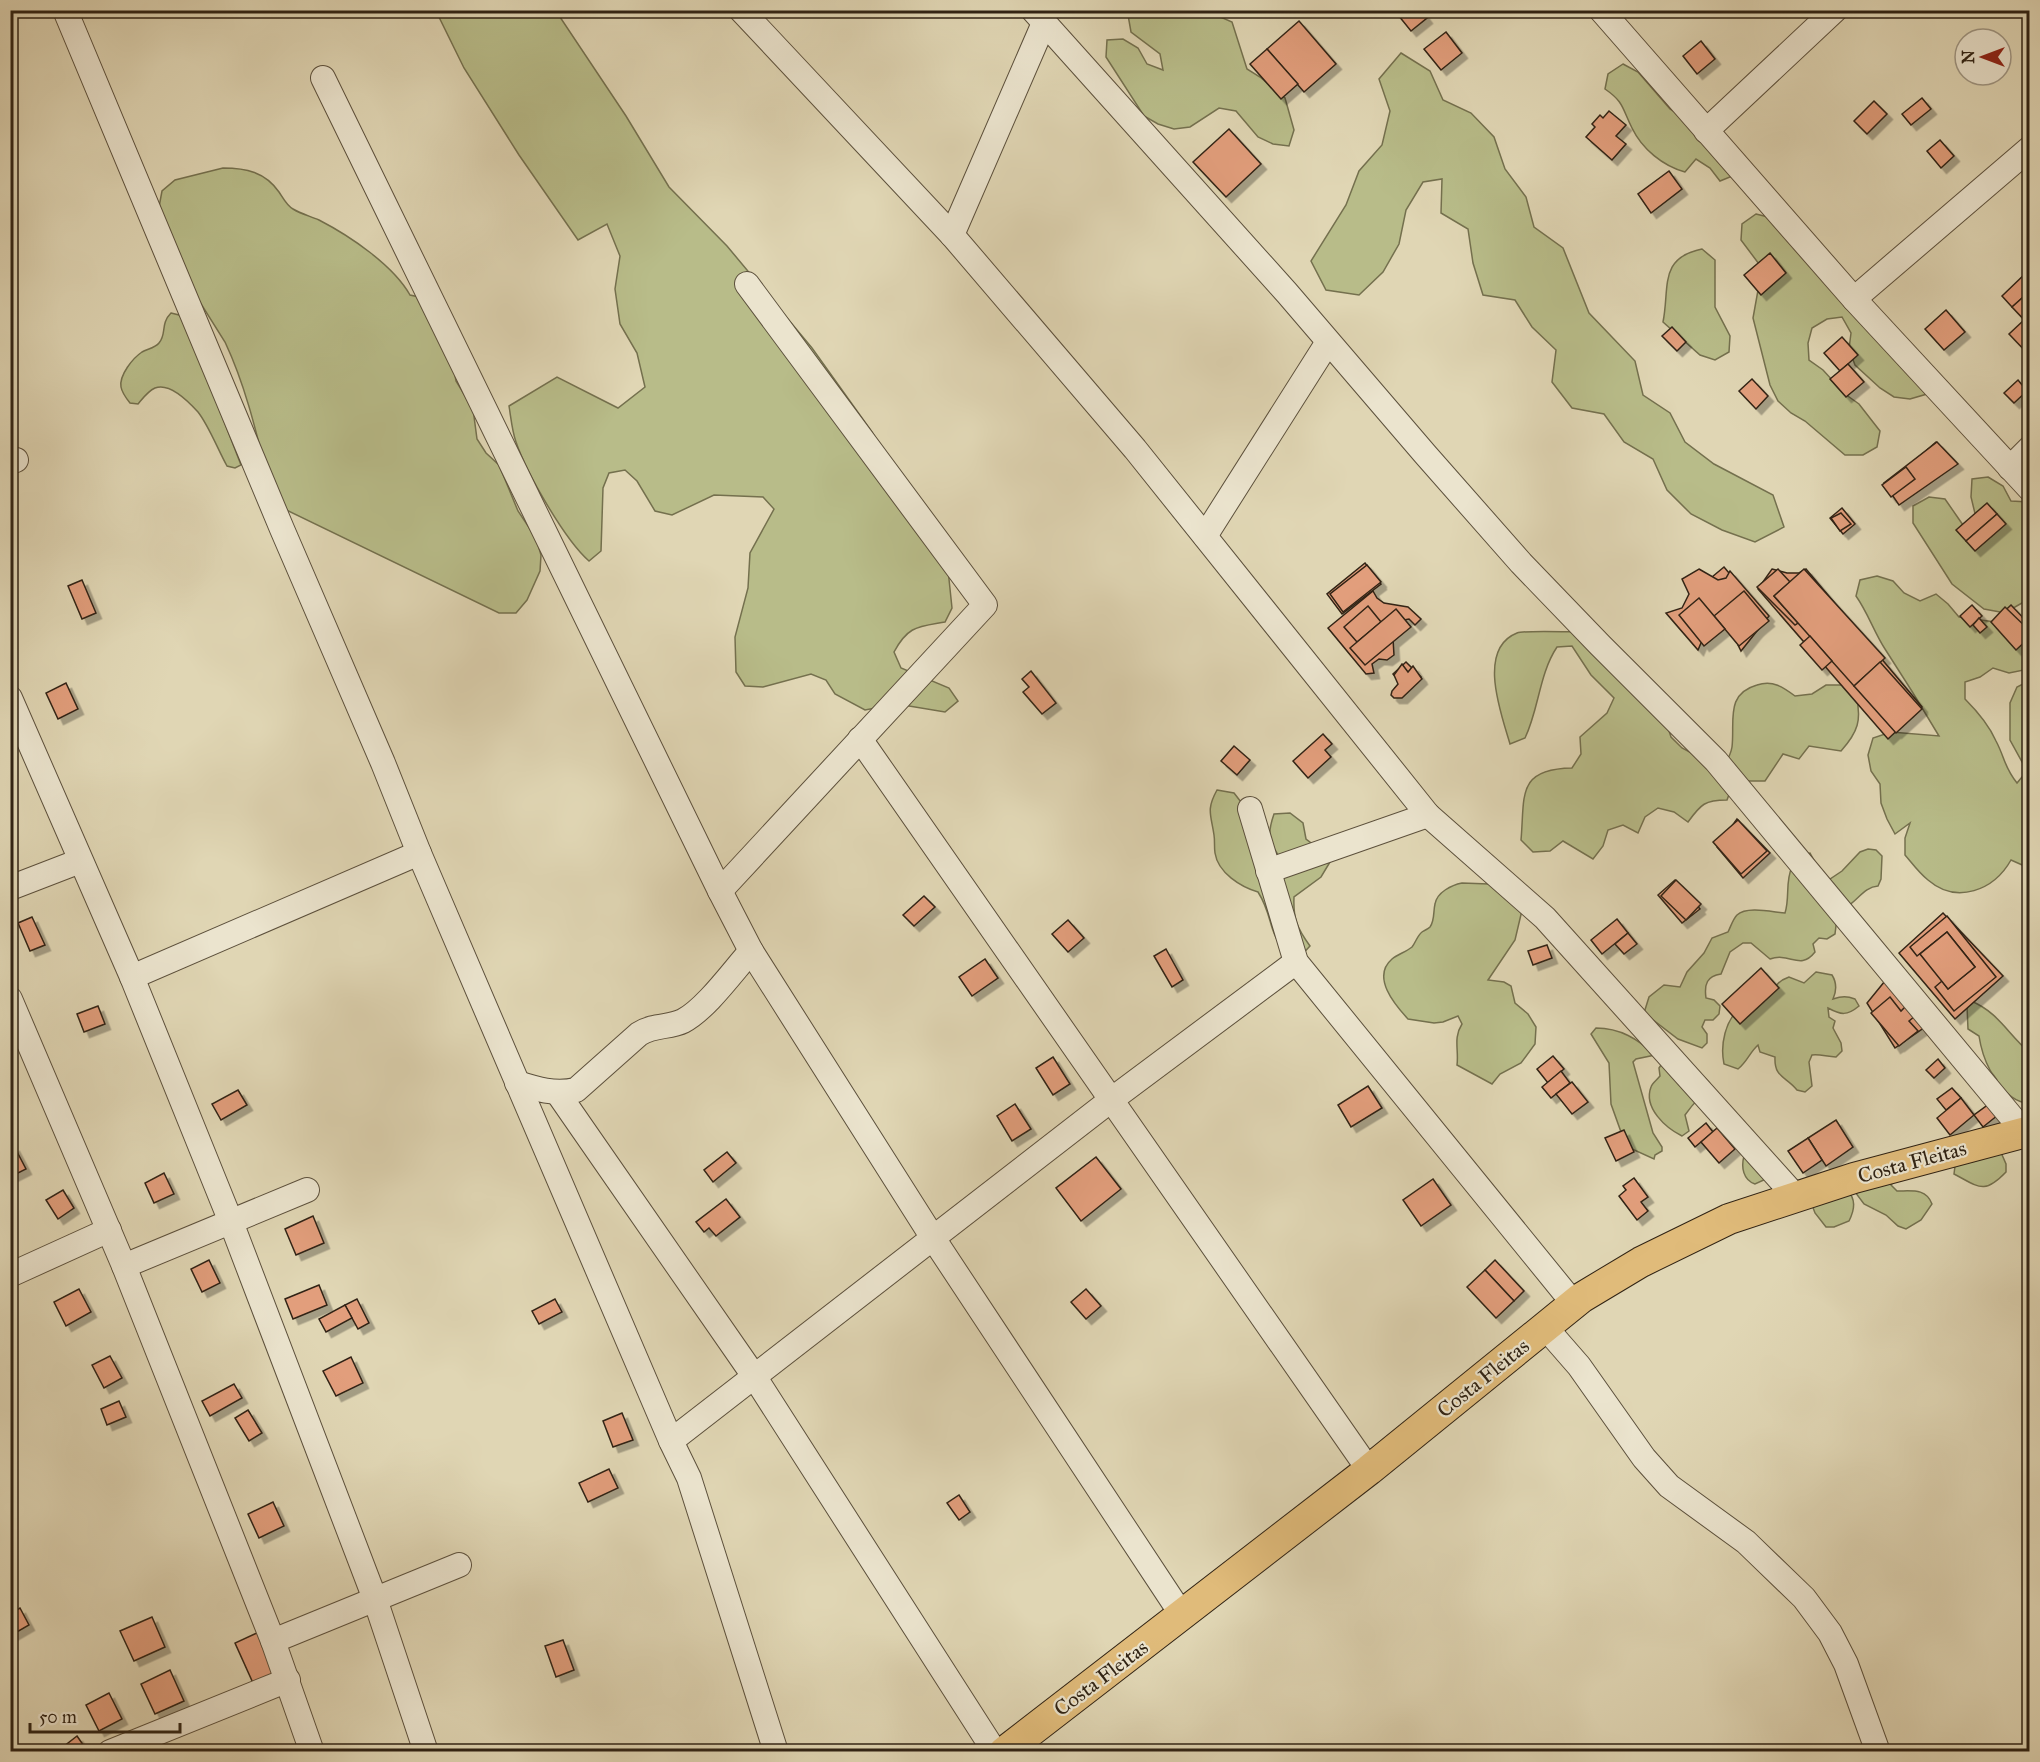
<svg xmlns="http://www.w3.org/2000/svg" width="2040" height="1762" font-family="'IM FELL Great Primer',serif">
<defs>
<filter id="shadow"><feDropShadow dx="5.5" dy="5.5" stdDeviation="0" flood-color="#0004"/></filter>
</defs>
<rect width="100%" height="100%" fill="#e0d6b4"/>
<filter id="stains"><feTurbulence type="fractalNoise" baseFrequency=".00333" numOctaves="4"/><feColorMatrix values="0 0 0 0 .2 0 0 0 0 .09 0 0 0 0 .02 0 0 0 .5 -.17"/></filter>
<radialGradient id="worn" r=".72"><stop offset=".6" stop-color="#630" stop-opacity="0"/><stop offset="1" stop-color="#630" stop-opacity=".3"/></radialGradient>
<!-- green -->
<g fill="#b8bc89" stroke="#74704e" stroke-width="1.5">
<path d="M436 11H556L626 116 669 187 727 246 812 348 872 432 947 560 952 608 945 622C917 627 908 626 894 652L901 668 949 688 958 701 945 712 897 704 865 710 835 694 826 680 811 674 763 687 745 686 736 672 735 637 748 588 750 553 774 509 763 497 714 495 672 515 655 511 637 481 625 470 609 473 603 488 601 551 589 561C565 540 527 474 516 442 512 431 511 418 509 406L557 377 618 408 645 387 637 353 620 324 615 289 620 256 607 224 578 240 519 155 464 68Z"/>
<path d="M1131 11H1174L1181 15H1216L1232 22 1247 69 1260 77 1285 98 1294 130 1289 146 1273 144 1258 137 1236 111 1219 108 1190 127 1174 129 1158 124 1144 116 1106 57 1107 40 1123 39 1138 48 1147 64 1163 70 1160 54 1131 32 1128 15Z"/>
<path d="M1401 53 1430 71 1443 100 1471 113 1494 137 1505 169 1526 197 1534 227 1563 248 1589 313 1635 361 1643 395 1670 413 1685 442 1714 464 1773 495 1784 527 1755 542 1722 530 1691 514 1667 490 1653 459 1624 442 1604 414 1572 408 1552 382 1556 350 1532 327 1515 300 1483 295 1473 263 1468 229 1441 213 1442 179 1423 182 1406 210 1399 244 1383 272 1359 295 1326 290 1311 261 1346 205 1359 171 1382 145 1390 111 1379 79Z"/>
<path d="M1623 64 1638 72 1670 109 1710 135 1735 175 1720 181 1710 168 1696 159 1685 172C1663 166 1642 149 1632 128 1622 108 1624 102 1605 89L1608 74Z"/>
<path d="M223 168C246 168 265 172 279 192 283 198 287 206 293 209 301 214 310 216 319 220 350 236 393 265 410 295L442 302 456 381 473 409 477 439 486 453 499 465 518 511 536 538 541 555 540 571 527 600 516 613H499L274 504C260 449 249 393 225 342L161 240 159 207 162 191 175 180Z"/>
<path d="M1756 214 1772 218 1927 394 1910 399 1894 397 1880 388 1855 365 1849 349 1851 333 1842 317 1827 319 1812 328 1808 343 1809 360 1823 370 1845 394 1859 404 1880 431 1877 447 1863 455H1845L1805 421 1791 413 1778 401 1770 385 1753 318 1762 268 1741 240 1742 224Z"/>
<path d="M1702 249 1715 260V307L1730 336 1729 352 1715 360 1700 355 1663 322C1670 288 1658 258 1702 249Z"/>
<path d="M171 313 179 315 185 320 241 465 235 468 227 466C218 450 209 426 198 412 189 402 170 382 155 388 148 391 143 398 138 404L130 403C126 398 122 393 121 387 119 375 133 358 142 352 147 349 155 348 159 343 167 334 160 324 171 313Z"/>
<path d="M1988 477 2003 486 2011 501 2029 502V599L2015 607 2000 612 1984 609 1952 584 1913 523V506L1929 497 1945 499 1963 525 1979 530 1971 497 1972 479Z"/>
<path d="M1877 576 1893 581 1904 593 1920 601 1936 594 1948 604 1959 617 2010 624 2029 615V669L2009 673 1993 668 1980 677 1965 682V699C1977 711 1989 725 1996 741 2005 758 2004 767 2017 783L2027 771 2010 740V703L2017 687 2029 681V868L2011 860C1994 890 1957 905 1928 880 1919 873 1912 863 1905 855V838L1910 823 1895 834 1887 819 1881 803 1880 784 1871 771 1868 755 1873 738 1891 732 1939 736C1922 707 1904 678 1885 649 1874 632 1868 613 1856 596L1860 580Z"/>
<path d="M1582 632 1661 706 1671 737 1682 748 1697 756 1725 764C1728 759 1731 753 1732 747 1735 721 1725 694 1757 685 1773 680 1783 687 1795 696L1812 694 1826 685H1842L1856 695C1862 720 1858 732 1841 751L1809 746 1799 759 1783 754 1765 781H1748L1733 784 1727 800C1705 800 1701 804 1688 822L1674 812 1658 808 1645 817 1638 833 1623 825 1608 830 1603 846 1593 859 1563 841 1550 851 1533 852 1521 840C1525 796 1516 769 1572 768L1581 754 1580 737 1607 713 1614 698 1591 675 1572 646 1557 647C1539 674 1539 709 1525 738L1510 744C1502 716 1476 649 1517 633 1525 630 1570 632 1582 632Z"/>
<path d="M1217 790 1234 793 1255 820 1259 855 1281 859C1268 841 1267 834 1274 814L1290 813 1303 823 1306 839 1319 849 1330 862 1321 877 1294 897C1293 919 1297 928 1310 946L1298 959C1264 938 1277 922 1258 892 1241 887 1218 873 1215 853 1214 847 1215 841 1214 835 1211 814 1206 810 1217 790Z"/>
<path d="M1868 849 1876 850 1882 856 1881 879 1878 886C1861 887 1855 908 1838 909L1835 934 1827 939 1819 938 1813 944 1815 952C1800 971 1790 952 1770 959L1751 943H1743L1730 952 1721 974C1707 976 1704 984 1706 998L1714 1000 1720 1006 1719 1014 1713 1020H1705L1702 1027 1707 1034V1043L1702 1048 1678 1039 1644 1013 1649 997 1664 985 1680 987 1687 972 1704 953 1712 938 1728 932C1731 926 1733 919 1737 915 1747 906 1772 912 1785 913 1790 898 1785 881 1792 867 1794 863 1798 859 1801 855L1810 853 1822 875 1827 881 1842 871 1860 852Z"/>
<path d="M1462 883 1489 884 1523 906 1515 940 1488 980 1504 982 1511 986 1515 1003 1528 1014 1536 1027 1535 1044 1521 1063 1500 1074 1492 1084 1457 1065C1459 1050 1453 1038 1462 1024L1458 1016 1443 1022 1434 1023 1408 1019C1395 1005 1371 977 1392 959 1398 954 1406 952 1412 947 1416 942 1417 936 1422 932 1425 930 1428 929 1430 927 1435 920 1433 912 1435 904 1437 892 1452 885 1462 883Z"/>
<path d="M1816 972 1832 975C1837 983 1837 990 1833 999 1842 996 1847 996 1855 999L1859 1006C1847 1016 1841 1015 1828 1008L1829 1017 1835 1021 1833 1028 1841 1043 1842 1051 1836 1057C1827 1057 1821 1054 1812 1055L1809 1062 1812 1086 1805 1092 1797 1090C1786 1076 1774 1078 1775 1057L1760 1052 1758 1045C1750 1052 1747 1062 1738 1069L1724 1064C1720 1045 1725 1020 1741 1007 1750 1001 1761 996 1770 990 1779 985 1777 981 1789 977L1804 983Z"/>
<path d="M1971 1001C1998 1012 2008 1034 2029 1052V1103C2016 1103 2007 1094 1998 1083 1997 1077 1993 1076 1990 1070 1984 1059 1981 1049 1979 1036L1968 1029 1967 1006Z"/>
<path d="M1596 1028C1620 1028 1638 1039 1655 1055L1636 1059 1633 1062 1653 1133 1662 1147V1151L1655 1155 1654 1159 1621 1144V1132L1611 1104 1609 1063 1591 1034Z"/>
<path d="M1661 1065C1680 1069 1702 1068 1712 1087 1701 1095 1692 1105 1685 1115L1689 1131 1682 1136C1666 1128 1643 1108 1651 1087 1652 1083 1657 1080 1660 1076L1659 1068Z"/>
<path d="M1999 1148 2006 1164V1172C1984 1195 1979 1187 1954 1174L1955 1166Z"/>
<path d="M1744 1156 1766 1179 1755 1184C1743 1180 1741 1167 1744 1156Z"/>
<path d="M1897 1178 1891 1185 1897 1191C1912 1191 1926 1188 1932 1204L1921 1220 1906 1229 1898 1226 1886 1215 1864 1204 1855 1192Z"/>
<path d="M1847 1190C1856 1199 1855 1209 1849 1221L1834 1227H1826L1815 1213 1812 1205Z"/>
</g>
<!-- building -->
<g fill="#e29e7c" stroke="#302314" stroke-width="1.5" filter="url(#shadow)">
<path d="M1394 10H1421L1427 18 1411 31Z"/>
<path d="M1299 21 1336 64 1304 92 1267 49Z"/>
<path d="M1446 32 1462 53 1441 70 1424 49Z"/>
<path d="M1701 41 1715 59 1697 74 1683 56Z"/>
<path d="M1267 49 1298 84 1281 99 1250 64Z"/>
<path d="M1922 98 1931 109 1911 125 1902 114Z"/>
<path d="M1874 101 1887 114 1867 134 1854 121Z"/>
<path d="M1609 111 1626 125 1616 136 1626 144 1612 160 1586 137 1595 127 1592 124 1600 115 1603 118Z"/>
<path d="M1229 129 1261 164 1226 197 1193 162Z"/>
<path d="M1940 140 1954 156 1941 168 1927 151Z"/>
<path d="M1669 171 1682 189 1651 213 1638 194Z"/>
<path d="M1770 253 1786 273 1761 295 1744 275Z"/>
<path d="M2027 272 2030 274V291L2012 307 2002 296Z"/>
<path d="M2030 291V326L2012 307Z"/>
<path d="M1946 310 1965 332 1944 350 1925 329Z"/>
<path d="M2024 320 2030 326V356L2009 334Z"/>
<path d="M1672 327 1686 342 1677 351 1662 336Z"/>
<path d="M1842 337 1858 355 1840 371 1824 353Z"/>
<path d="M1848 364 1864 382 1846 397 1830 379Z"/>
<path d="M1752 379 1768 396 1756 409 1739 391Z"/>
<path d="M2018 380 2027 391 2014 403 2004 393Z"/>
<path d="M1936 442 1945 453 1924 472 1914 461Z"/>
<path d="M1937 442 1958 464 1899 505 1884 483Z"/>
<path d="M1906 467 1915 479 1891 497 1882 485Z"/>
<path d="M1987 503 1997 514 1966 541 1956 530Z"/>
<path d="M1842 508 1855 524 1843 534 1830 518Z"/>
<path d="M1841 513 1851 524 1840 531 1831 518Z"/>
<path d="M1997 514 2006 524 1975 551 1966 541Z"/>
<path d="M1365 563 1381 584 1342 614 1327 594Z"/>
<path d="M1367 565 1381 582 1343 612 1330 594Z"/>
<path d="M1724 567 1744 591 1714 616 1694 592Z"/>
<path d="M1699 569 1718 580 1726 578 1730 571 1769 616 1741 651 1738 645 1737 637 1724 626 1716 624 1704 636 1698 650 1666 613 1682 608 1689 594 1682 579Z"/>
<path d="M1772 569 1787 573H1799L1806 569 1922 707 1888 739 1758 589Z"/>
<path d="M1778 569 1790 582 1774 596 1798 623 1795 625 1757 587Z"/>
<path d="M1804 569 1885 658 1854 686 1774 596Z"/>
<path d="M82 580 96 613 82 619 68 586Z"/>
<path d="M1373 591 1377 598 1384 603 1408 607 1421 619 1415 625 1409 619 1392 622 1394 655 1387 660 1379 659 1372 664 1374 673 1366 674 1328 628Z"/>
<path d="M1744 591 1769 621 1739 646 1714 616Z"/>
<path d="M1699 598 1725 629 1704 646 1679 615Z"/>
<path d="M1972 605 1982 616 1970 627 1960 616Z"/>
<path d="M2011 605 2030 625V637L2018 647 1994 621Z"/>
<path d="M1368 606 1381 622 1357 642 1344 627Z"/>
<path d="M2005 607 2030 631V637L2016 650 1991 622Z"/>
<path d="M1396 609 1411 627 1365 665 1350 648Z"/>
<path d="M2030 609V625L2022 617Z"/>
<path d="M1979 618 1987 627 1980 633 1973 625Z"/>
<path d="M1810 636 1832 661 1822 670 1800 645Z"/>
<path d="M1406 662 1421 677 1403 695 1395 688 1401 682 1393 674Z"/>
<path d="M1880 662 1922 709 1896 733 1854 686Z"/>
<path d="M1402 664 1408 672 1413 666 1422 679 1402 698H1394L1391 695 1392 691 1398 684 1394 675Z"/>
<path d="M1031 671 1056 703 1042 714 1023 692 1029 687 1022 679Z"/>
<path d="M66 683 78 709 58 719 46 693Z"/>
<path d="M1323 734 1332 744 1325 750 1331 757 1308 778 1293 761Z"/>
<path d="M1234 746 1250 760 1237 775 1221 761Z"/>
<path d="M1737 819 1770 853 1743 878 1717 847Z"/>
<path d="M1738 820 1767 851 1741 874 1713 842Z"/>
<path d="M1675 880 1700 909 1682 923 1658 895Z"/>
<path d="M1676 880 1701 904 1686 920 1661 896Z"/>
<path d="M924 896 935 907 914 926 903 915Z"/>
<path d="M1943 913 2003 976 1955 1019 1899 953Z"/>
<path d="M1947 916 1996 977 1954 1011 1935 987 1942 981 1948 989 1975 967 1947 932 1917 956 1910 947Z"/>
<path d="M32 917 45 945 30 951 18 923Z"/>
<path d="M1617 919 1628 933 1602 954 1591 940Z"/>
<path d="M1068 920 1084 938 1068 952 1052 934Z"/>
<path d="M1947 932 1975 967 1948 989 1920 954Z"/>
<path d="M1628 933 1637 944 1624 954 1615 944Z"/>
<path d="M1547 945 1552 958 1533 965 1528 951Z"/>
<path d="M1166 949 1183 980 1172 987 1154 956Z"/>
<path d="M985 959 998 978 972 996 959 977Z"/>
<path d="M1761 968 1779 988 1740 1024 1722 1004Z"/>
<path d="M1885 981 1925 1027 1895 1048 1867 1003Z"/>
<path d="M1890 997 1901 1011 1906 1006 1915 1016 1909 1021 1918 1031 1899 1046 1871 1013Z"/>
<path d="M98 1006 105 1024 84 1032 77 1014Z"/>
<path d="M1553 1056 1564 1069 1548 1083 1537 1069Z"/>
<path d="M1053 1057 1070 1084 1053 1095 1036 1068Z"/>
<path d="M1938 1059 1945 1068 1934 1078 1926 1070Z"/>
<path d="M1561 1071 1570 1083 1551 1098 1542 1087Z"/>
<path d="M1572 1082 1588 1102 1572 1114 1556 1094Z"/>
<path d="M1368 1086 1382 1108 1351 1127 1338 1105Z"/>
<path d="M1952 1088 1961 1098 1946 1110 1937 1099Z"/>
<path d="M238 1090 247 1105 221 1120 212 1104Z"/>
<path d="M1961 1098 1974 1115 1950 1135 1937 1118Z"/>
<path d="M1015 1104 1031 1129 1012 1141 997 1116Z"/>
<path d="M1989 1104 1998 1115 1983 1127 1974 1115Z"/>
<path d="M1836 1120 1853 1147 1826 1166 1808 1138Z"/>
<path d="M1706 1123 1713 1132 1695 1147 1688 1138Z"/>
<path d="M1717 1128 1735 1149 1719 1163 1701 1142Z"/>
<path d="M1624 1130 1634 1152 1616 1161 1605 1138Z"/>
<path d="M1808 1138 1822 1160 1803 1173 1788 1151Z"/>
<path d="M14 1146 26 1169 10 1177V1148Z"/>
<path d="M727 1152 736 1163 713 1182 704 1170Z"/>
<path d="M1096 1157 1121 1189 1081 1221 1056 1188Z"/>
<path d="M164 1173 174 1194 154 1203 145 1183Z"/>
<path d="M1634 1178 1648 1197 1641 1202 1648 1211 1637 1220 1619 1196 1626 1190 1623 1186Z"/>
<path d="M1433 1179 1451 1205 1421 1226 1403 1200Z"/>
<path d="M63 1190 74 1208 58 1219 46 1200Z"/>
<path d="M726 1199 740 1217 716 1236 709 1228 704 1232 696 1222Z"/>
<path d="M313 1216 324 1243 296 1255 285 1229Z"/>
<path d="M209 1260 220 1283 202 1292 191 1269Z"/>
<path d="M1495 1260 1524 1291 1514 1301 1485 1270Z"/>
<path d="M1485 1270 1514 1301 1496 1318 1467 1287Z"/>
<path d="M319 1285 327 1305 293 1319 285 1299Z"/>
<path d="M79 1289 91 1312 66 1326 54 1302Z"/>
<path d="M1086 1289 1101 1306 1086 1319 1071 1302Z"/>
<path d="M357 1299 369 1323 358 1329 345 1305Z"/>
<path d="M555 1299 562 1312 539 1324 532 1311Z"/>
<path d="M345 1305 352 1318 326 1332 319 1319Z"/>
<path d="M110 1356 122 1378 104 1388 92 1365Z"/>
<path d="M351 1357 363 1383 336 1396 323 1371Z"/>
<path d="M234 1384 242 1398 210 1416 202 1401Z"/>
<path d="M119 1401 126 1417 107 1425 101 1409Z"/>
<path d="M248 1410 262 1433 249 1441 235 1418Z"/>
<path d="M622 1413 633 1440 613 1447 603 1421Z"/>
<path d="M609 1469 618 1488 588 1502 579 1483Z"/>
<path d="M959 1495 970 1512 959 1520 947 1503Z"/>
<path d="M273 1502 284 1526 259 1538 248 1514Z"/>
<path d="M20 1608 29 1625 10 1636V1614Z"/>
<path d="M152 1617 165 1647 134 1661 120 1631Z"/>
<path d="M259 1632 277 1672 253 1683 235 1643Z"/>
<path d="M563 1640 574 1670 556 1677 545 1646Z"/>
<path d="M170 1670 184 1701 155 1714 141 1684Z"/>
<path d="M109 1693 122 1719 99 1731 86 1705Z"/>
<path d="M77 1736 86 1749 83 1752H66L63 1747Z"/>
<path d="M158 1738 164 1752H138Z"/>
</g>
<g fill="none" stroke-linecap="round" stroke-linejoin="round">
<!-- minor casing -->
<g stroke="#5c503c" stroke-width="26">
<g id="minor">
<path d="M65 10 282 529 383 763 419 853 671 1441 689 1478 776 1752"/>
<path d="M741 10 952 235 1135 449 1428 815 1545 918 1796 1197"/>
<path d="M1033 10 1287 293 1425 454 1521 563 1600 645 1716 761 2024 1132"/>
<path d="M1601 10 1854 299 2030 489"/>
<path d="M323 78 720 891 751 951 933 1238 1182 1615"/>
<path d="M1706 131 1835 10"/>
<path d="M952 235 1044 23"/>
<path d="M1854 299 2030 148"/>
<path d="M10 462 16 460"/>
<path d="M2010 468 2030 448"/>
<path d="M1205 536 1328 342"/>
<path d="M10 698 132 977 231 1222 375 1599 426 1752"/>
<path d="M860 739 1369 1470"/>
<path d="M1250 809 1296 962 1574 1304"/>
<path d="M1268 871 1428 815"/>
<path d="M10 888 80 861"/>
<path d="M720 891 985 605 747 284"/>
<path d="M132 977 419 853"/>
<path d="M10 999 124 1266 273 1641 312 1752"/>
<path d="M517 1083C536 1089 555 1095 576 1090L639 1034C655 1024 669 1028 683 1021 706 1009 733 971 751 951"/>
<path d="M557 1092 754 1376 995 1752"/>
<path d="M124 1266 307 1190"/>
<path d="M10 1275 109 1230"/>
<path d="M1545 1327 1579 1366 1644 1458 1669 1486 1746 1542 1804 1598 1830 1633 1846 1664 1878 1752"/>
<path d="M671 1441 1111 1100 1296 962"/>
<path d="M273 1641 459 1565"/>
<path d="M110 1752 288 1680"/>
</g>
</g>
<!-- major casing -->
<g stroke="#302314" stroke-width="32">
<path id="major" d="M1004 1752 1369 1470 1581 1298 1641 1262 1729 1219 1854 1178 2030 1131"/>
</g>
<!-- minor -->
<use href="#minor" stroke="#ebe4ce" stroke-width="24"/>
<!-- major -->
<use href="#major" stroke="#e0bb7a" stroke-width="30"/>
</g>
<g text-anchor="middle" stroke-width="4.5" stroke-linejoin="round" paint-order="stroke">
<!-- street labels -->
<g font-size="21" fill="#302314" stroke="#ebe4ce">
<text transform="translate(1912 1162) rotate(-15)" y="7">Costa Fleitas</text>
<text transform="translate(1483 1378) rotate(-39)" y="7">Costa Fleitas</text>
<text transform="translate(1101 1678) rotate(-37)" y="7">Costa Fleitas</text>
</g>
</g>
<!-- margin -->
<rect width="2040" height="1762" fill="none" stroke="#e0d6b4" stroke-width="36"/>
<rect x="12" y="12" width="2016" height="1738" fill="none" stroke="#302314" stroke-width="3"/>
<rect x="18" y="18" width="2004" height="1726" fill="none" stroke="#302314" stroke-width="1.5"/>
<!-- north arrow -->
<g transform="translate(1983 57) rotate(270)"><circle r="28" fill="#ebe4ce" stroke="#a09784" stroke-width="1.5"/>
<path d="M0-4.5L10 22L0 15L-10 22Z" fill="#8f2418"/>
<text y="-9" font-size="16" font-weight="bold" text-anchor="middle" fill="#302314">N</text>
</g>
<!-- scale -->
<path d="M30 1723v9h150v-9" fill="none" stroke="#302314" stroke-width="3"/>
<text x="39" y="1723" font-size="18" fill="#302314" stroke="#ebe4ce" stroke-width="4.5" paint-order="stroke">50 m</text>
<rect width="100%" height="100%" filter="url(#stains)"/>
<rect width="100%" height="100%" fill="url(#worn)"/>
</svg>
